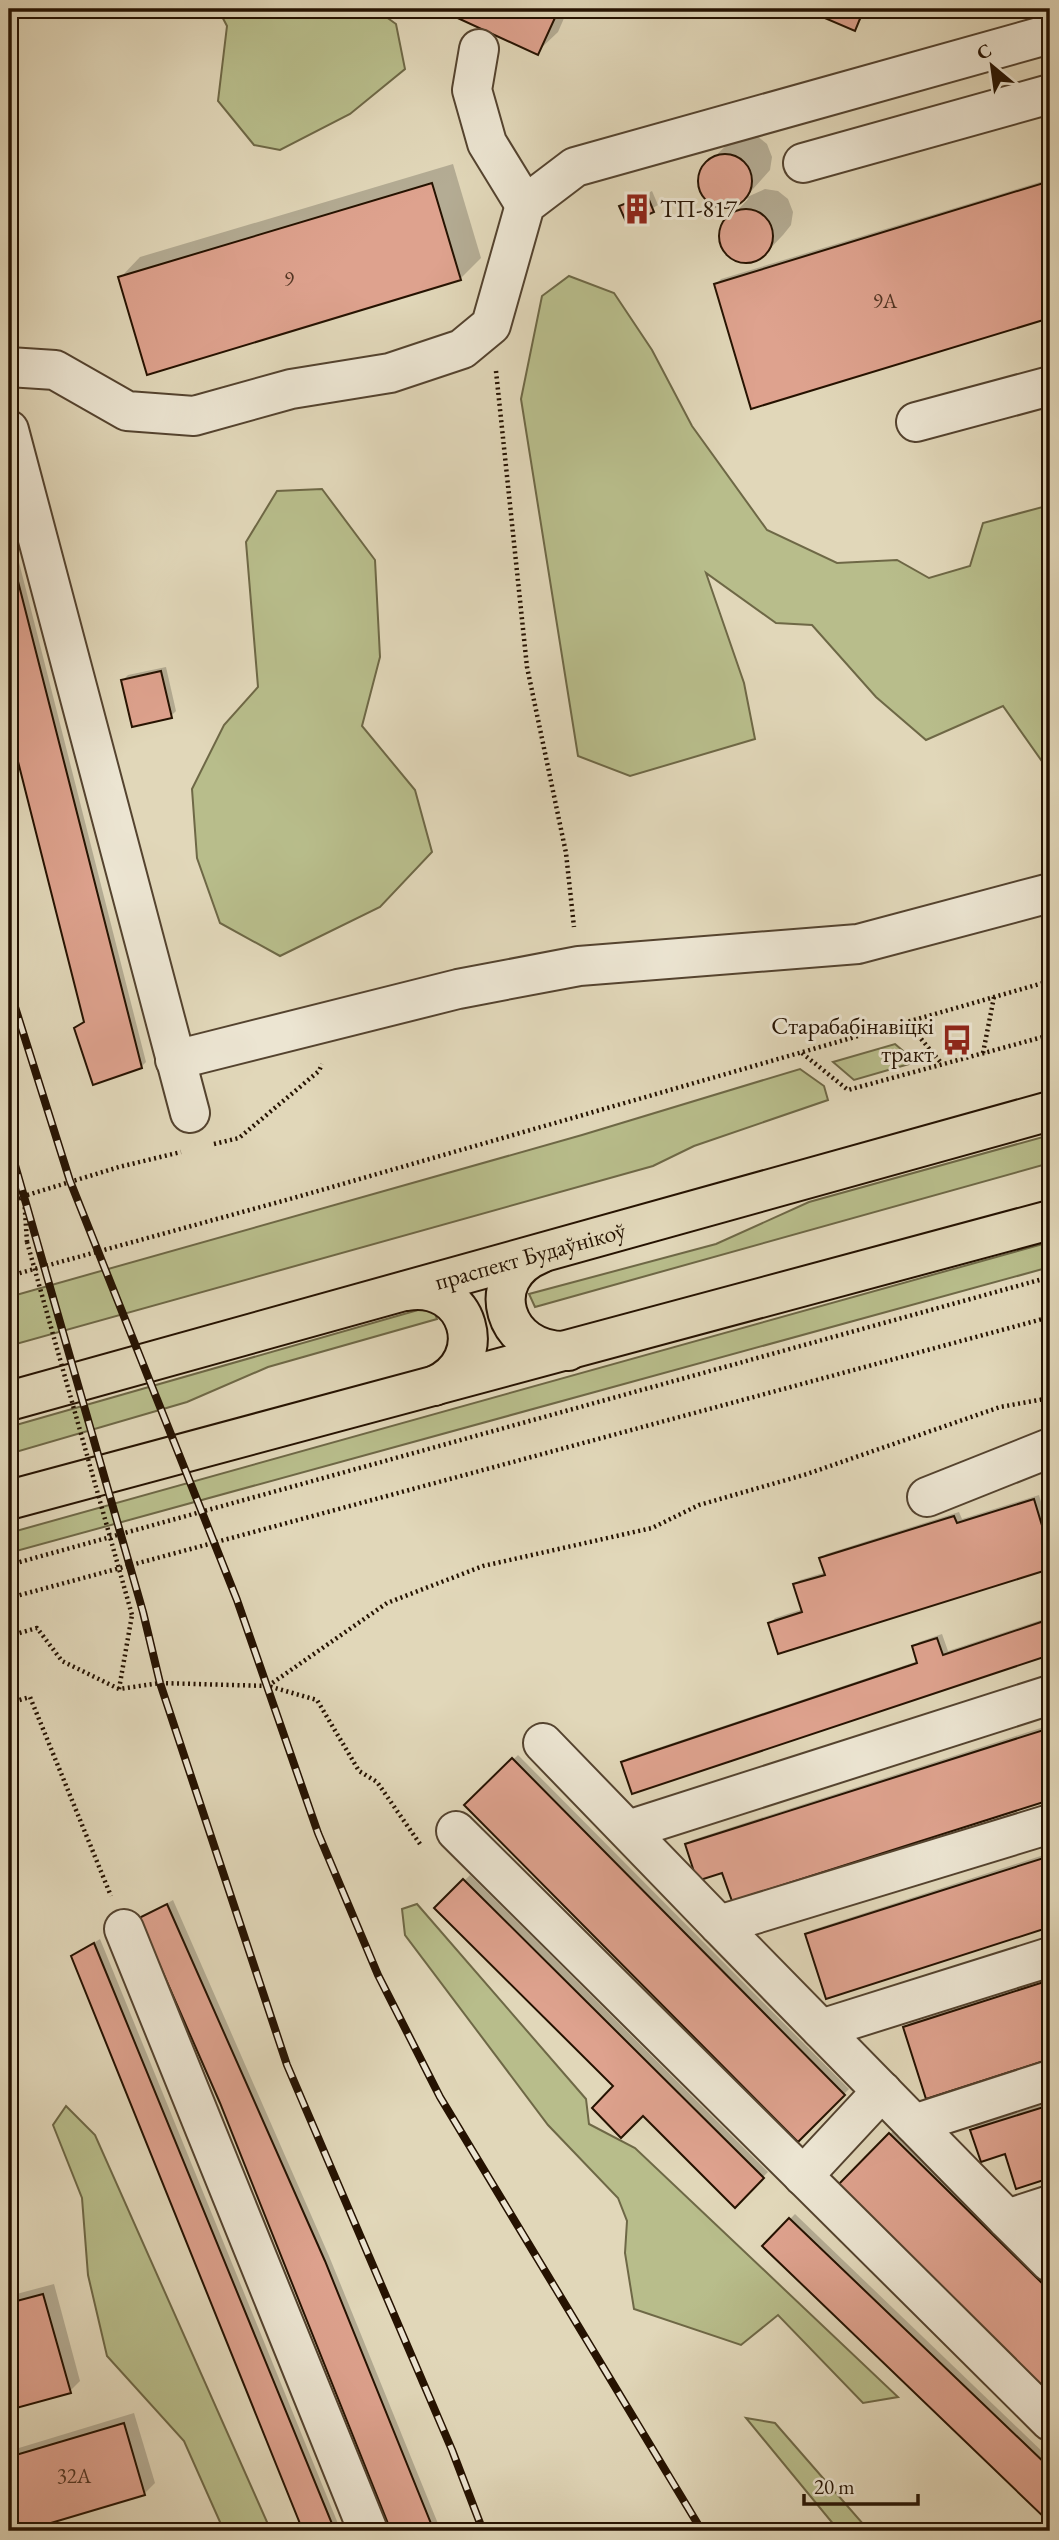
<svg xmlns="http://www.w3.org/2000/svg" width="1059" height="2540" font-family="'EB Garamond',serif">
<rect width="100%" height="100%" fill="#e1d7b9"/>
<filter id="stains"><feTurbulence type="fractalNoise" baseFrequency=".00286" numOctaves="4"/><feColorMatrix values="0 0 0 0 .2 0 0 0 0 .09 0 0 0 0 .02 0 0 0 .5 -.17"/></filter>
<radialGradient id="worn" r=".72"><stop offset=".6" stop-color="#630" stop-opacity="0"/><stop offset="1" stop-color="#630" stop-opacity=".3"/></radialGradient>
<!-- green -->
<g fill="#b8bd8b" stroke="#6e6846" stroke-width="2">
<path d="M218 9H375L396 24 405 69 350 114 280 150 254 145 218 101 227 26Z"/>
<path d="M569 276 614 293 652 350 692 426 767 530 837 563 897 560 929 578 970 566 983 523 1050 505V768L1046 767 1003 706 926 740 876 697 812 625 776 623 706 573 744 683 755 739 630 776 578 756 521 399 542 296Z"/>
<path d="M322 489 375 560 380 657 362 726 415 790 432 852 380 907 280 956 220 923 197 858 192 789 224 725 258 687 246 542 277 491Z"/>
<path d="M895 1044 916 1062 854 1080 833 1062Z"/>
<path d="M800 1069 824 1086 828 1100 694 1146 653 1166 9 1346V1297L582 1135Z"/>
<path d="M1050 1135V1163L535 1307 529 1294 716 1244 809 1202Z"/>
<path d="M1050 1242V1267L9 1553V1533Z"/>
<path d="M432 1306 437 1319 268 1367 187 1402 9 1454V1427Z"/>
<path d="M417 1904 586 2099 589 2124 635 2148 898 2397 863 2403 778 2315 741 2345 634 2309 625 2253 627 2221 618 2198 548 2125 405 1935 402 1909Z"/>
<path d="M66 2106 95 2135 271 2531H224L184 2441 107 2356 88 2275 82 2198 53 2125Z"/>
<path d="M746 2418 775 2423 863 2524 875 2531H839Z"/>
</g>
<!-- shadow -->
<g fill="#0003">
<path d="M456 9H568L558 32 537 52 454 14Z"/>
<path d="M825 9H869L854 29 822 15Z"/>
<path d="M744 134 757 136 767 144 772 157 770 170 745 198 765 189 778 191 788 199 793 212 791 225 783 235 762 257 749 261 737 260 726 251 721 239 723 226 749 198 728 206 716 205 705 196 700 184 702 171 710 161 732 140Z"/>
<path d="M453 164 481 258 460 279 120 278 140 257Z"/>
<path d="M1050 179V316L753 406 716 284 721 279Z"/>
<path d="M652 191 658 205 628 222 621 207Z"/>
<path d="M9 523 146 1062 141 1067 76 1028 86 1020 9 719Z"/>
<path d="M166 667 176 711 171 716 123 680 128 675Z"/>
<path d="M1039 1495 1050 1532V1567L779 1652 770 1623 775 1618 803 1609 795 1585 800 1580 826 1572 821 1559 826 1554 959 1512 962 1519Z"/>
<path d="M1050 1617V1653L633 1792 623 1763 628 1758 918 1661 914 1647 919 1642 942 1634 948 1651Z"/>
<path d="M1050 1725V1798L733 1899 724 1871 687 1845 692 1840Z"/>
<path d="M518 1755 849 2089 798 2140 467 1805Z"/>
<path d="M1050 1853V1925L827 1997 807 1935 812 1930Z"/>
<path d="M470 1875 768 2172 735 2205 437 1908Z"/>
<path d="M173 1900 329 2256 441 2531H393L222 2102 142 1918Z"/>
<path d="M100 1939 341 2531H305L73 1956Z"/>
<path d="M1050 1978V2057L927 2096 905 2028 910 2023Z"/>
<path d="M1050 2102V2176L1017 2186 1006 2152 972 2130 977 2125Z"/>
<path d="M895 2129 1050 2281V2394L838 2187Z"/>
<path d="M795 2214 1050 2459V2521L764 2246Z"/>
<path d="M54 2284 80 2381 70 2391 9 2408V2296Z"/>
<path d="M134 2413 155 2483 144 2494 13 2531 9 2516V2451Z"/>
</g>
<!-- building -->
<g fill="#dea28e" stroke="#251201" stroke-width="2">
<path d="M454 9H559L538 55 451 15Z"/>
<path d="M823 9H864L855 31 820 16Z"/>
<circle cx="725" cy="181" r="27"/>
<path d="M1050 181V318L751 409 714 284Z"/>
<path d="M432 183 461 280 147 375 118 277Z"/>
<path d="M647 195 654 212 627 224 619 206Z"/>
<circle cx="746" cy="236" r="27"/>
<path d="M9 546 142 1068 93 1085 74 1028 84 1022 9 726Z"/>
<path d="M161 671 172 718 132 727 121 680Z"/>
<path d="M1034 1499 1050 1552V1569L778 1654 768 1623 802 1612 793 1584 825 1575 819 1558 954 1516 957 1523Z"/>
<path d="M1050 1619V1655L632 1794 621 1762 917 1663 912 1646 937 1638 943 1655Z"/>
<path d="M1050 1728V1800L732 1901 722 1873 697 1881 685 1844Z"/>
<path d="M512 1758 845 2095 798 2142 464 1805Z"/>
<path d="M1050 1856V1927L826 1999 805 1934Z"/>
<path d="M463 1879 764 2178 735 2208 643 2116 621 2138 592 2108 613 2086 434 1908Z"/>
<path d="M167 1904 325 2261 434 2531H391L220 2103 139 1918Z"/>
<path d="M94 1943 335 2531H303L71 1956Z"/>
<path d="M1050 1980V2059L926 2099 903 2027Z"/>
<path d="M1050 2105V2178L1016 2189 1005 2154 981 2162 970 2130Z"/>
<path d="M889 2133 1050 2291V2397L836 2187Z"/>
<path d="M789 2218 1050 2468V2523L762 2246Z"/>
<path d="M43 2294 71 2393 9 2410V2303Z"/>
<path d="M124 2423 145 2495 24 2531H11L9 2457Z"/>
</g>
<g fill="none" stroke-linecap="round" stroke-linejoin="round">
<!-- minor casing -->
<g stroke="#54432f" stroke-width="42">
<g id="minor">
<path d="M479 49 472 90 487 143 525 205"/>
<path d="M803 163 1050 94"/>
<path d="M9 367 55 370 127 411 194 416 291 389 390 373 462 349 491 325 525 205 575 167 1050 34"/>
<path d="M916 422 1050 386"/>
<path d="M9 430 190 1113"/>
<path d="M175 1060 458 989 579 966 858 944 1050 893"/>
<path d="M927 1497 1050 1448"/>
<path d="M543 1743 719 1925"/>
<path d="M628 1830 1050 1695"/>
<path d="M456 1831 1050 2421"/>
<path d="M124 1929 368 2531"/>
<path d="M821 2029 1050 1957"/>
<path d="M914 2124 1050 2080"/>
<path d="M803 2176 882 2091"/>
<path d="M1050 2205 1007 2219 1050 2262"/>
<path d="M1007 2219 719 1925 1050 1824"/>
</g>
</g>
<!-- major casing -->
<g stroke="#251201" stroke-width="42">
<g id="major">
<path d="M540 1254C481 1278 503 1354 568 1351"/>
<path d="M406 1291C469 1280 493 1360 434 1386"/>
<path id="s1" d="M9 1401 1050 1111"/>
<path d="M9 1500 1050 1220"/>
</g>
</g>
<!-- path -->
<g stroke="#251201" stroke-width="4.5" stroke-dasharray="2 3.5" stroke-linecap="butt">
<path d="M496 371 527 667 566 853 574 927"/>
<path d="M907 1022 942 1064"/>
<path d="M802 1053 848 1090 1050 1035"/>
<path d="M983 1053 994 997"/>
<path d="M214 1144 239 1138 319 1071 322 1064"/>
<path d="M9 1204 24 1196"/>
<path d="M27 1242 24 1196 119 1167 181 1152"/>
<path d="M9 1276 297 1197 1050 981"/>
<path d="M9 1565 1050 1277"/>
<path d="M9 1598 1050 1317"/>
<path d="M9 1636 37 1628 62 1661 119 1689 160 1683 268 1686 317 1700 359 1771 377 1782 420 1844"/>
<path d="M268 1686 387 1603 483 1566 652 1528 699 1505 807 1474 1000 1407 1050 1398"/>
<path d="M119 1689 132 1615"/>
<path d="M9 1703 30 1697 111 1896"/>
</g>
<!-- minor -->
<use href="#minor" stroke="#ece5d2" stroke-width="38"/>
<!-- major -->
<use href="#major" stroke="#e1d7b9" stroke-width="38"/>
<!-- rail casing -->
<g stroke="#251201" stroke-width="8">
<g id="rail">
<path d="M9 988 70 1181 237 1600 318 1833 378 1975 440 2097 702 2531"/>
<path d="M9 1144 143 1612 160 1683 287 2065 452 2450 483 2531"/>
</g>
</g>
<!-- rail -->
<use href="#rail" stroke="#ece5d2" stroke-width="5" stroke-dasharray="16" stroke-linecap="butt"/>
<!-- path-bridge -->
<path stroke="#251201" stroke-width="4.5" stroke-dasharray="2 3.5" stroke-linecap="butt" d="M27 1242 132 1615"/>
</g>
<!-- icons -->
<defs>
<g id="building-bare" transform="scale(2.415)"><path d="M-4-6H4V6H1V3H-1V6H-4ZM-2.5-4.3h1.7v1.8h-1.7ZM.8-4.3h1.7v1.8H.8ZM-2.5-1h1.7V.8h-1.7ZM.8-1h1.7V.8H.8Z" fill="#8f2418" stroke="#ece5d2" stroke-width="2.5" paint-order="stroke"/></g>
<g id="bus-bare" transform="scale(2.415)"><path d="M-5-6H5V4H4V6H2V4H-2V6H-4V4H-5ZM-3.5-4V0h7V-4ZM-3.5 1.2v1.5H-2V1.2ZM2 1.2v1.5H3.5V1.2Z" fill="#8f2418" stroke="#ece5d2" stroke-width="2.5" paint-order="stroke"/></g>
</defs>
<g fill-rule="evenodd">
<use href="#building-bare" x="637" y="209"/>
<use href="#bus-bare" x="957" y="1040"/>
</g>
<g text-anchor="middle" stroke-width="6" stroke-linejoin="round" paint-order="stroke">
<!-- number labels -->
<g font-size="21" fill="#533624">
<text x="289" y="286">9</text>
<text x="885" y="308">9А</text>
<text x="74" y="2483">32А</text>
</g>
<!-- poi labels -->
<g font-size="24" fill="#251201" stroke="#ece5d2" text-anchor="start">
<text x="660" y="217">ТП-817</text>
<text x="934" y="1034" text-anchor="end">Старабабінавіцкі<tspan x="934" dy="28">тракт</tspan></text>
</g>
<!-- street labels -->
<g font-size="24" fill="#251201" stroke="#ece5d2">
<text dy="8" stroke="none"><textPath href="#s1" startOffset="541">праспект Будаўнікоў</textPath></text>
</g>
</g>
<!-- margin -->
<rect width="1059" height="2540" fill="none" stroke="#e1d7b9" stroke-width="35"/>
<rect x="10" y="10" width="1038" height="2519" fill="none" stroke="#251201" stroke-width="3.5"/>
<rect x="18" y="18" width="1024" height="2505" fill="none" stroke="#251201" stroke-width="2"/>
<!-- north arrow -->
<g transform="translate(992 66) rotate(331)" stroke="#ece5d2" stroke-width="5" paint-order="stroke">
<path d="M0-5L12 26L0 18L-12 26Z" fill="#251201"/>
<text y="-10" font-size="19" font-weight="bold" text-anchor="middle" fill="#251201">С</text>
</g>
<!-- scale -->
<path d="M804 2494v10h114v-10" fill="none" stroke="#251201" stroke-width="3.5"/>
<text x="814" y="2494" font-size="21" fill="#251201" stroke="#ece5d2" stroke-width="5" paint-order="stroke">20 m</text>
<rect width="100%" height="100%" filter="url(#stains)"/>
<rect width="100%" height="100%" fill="url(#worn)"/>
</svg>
